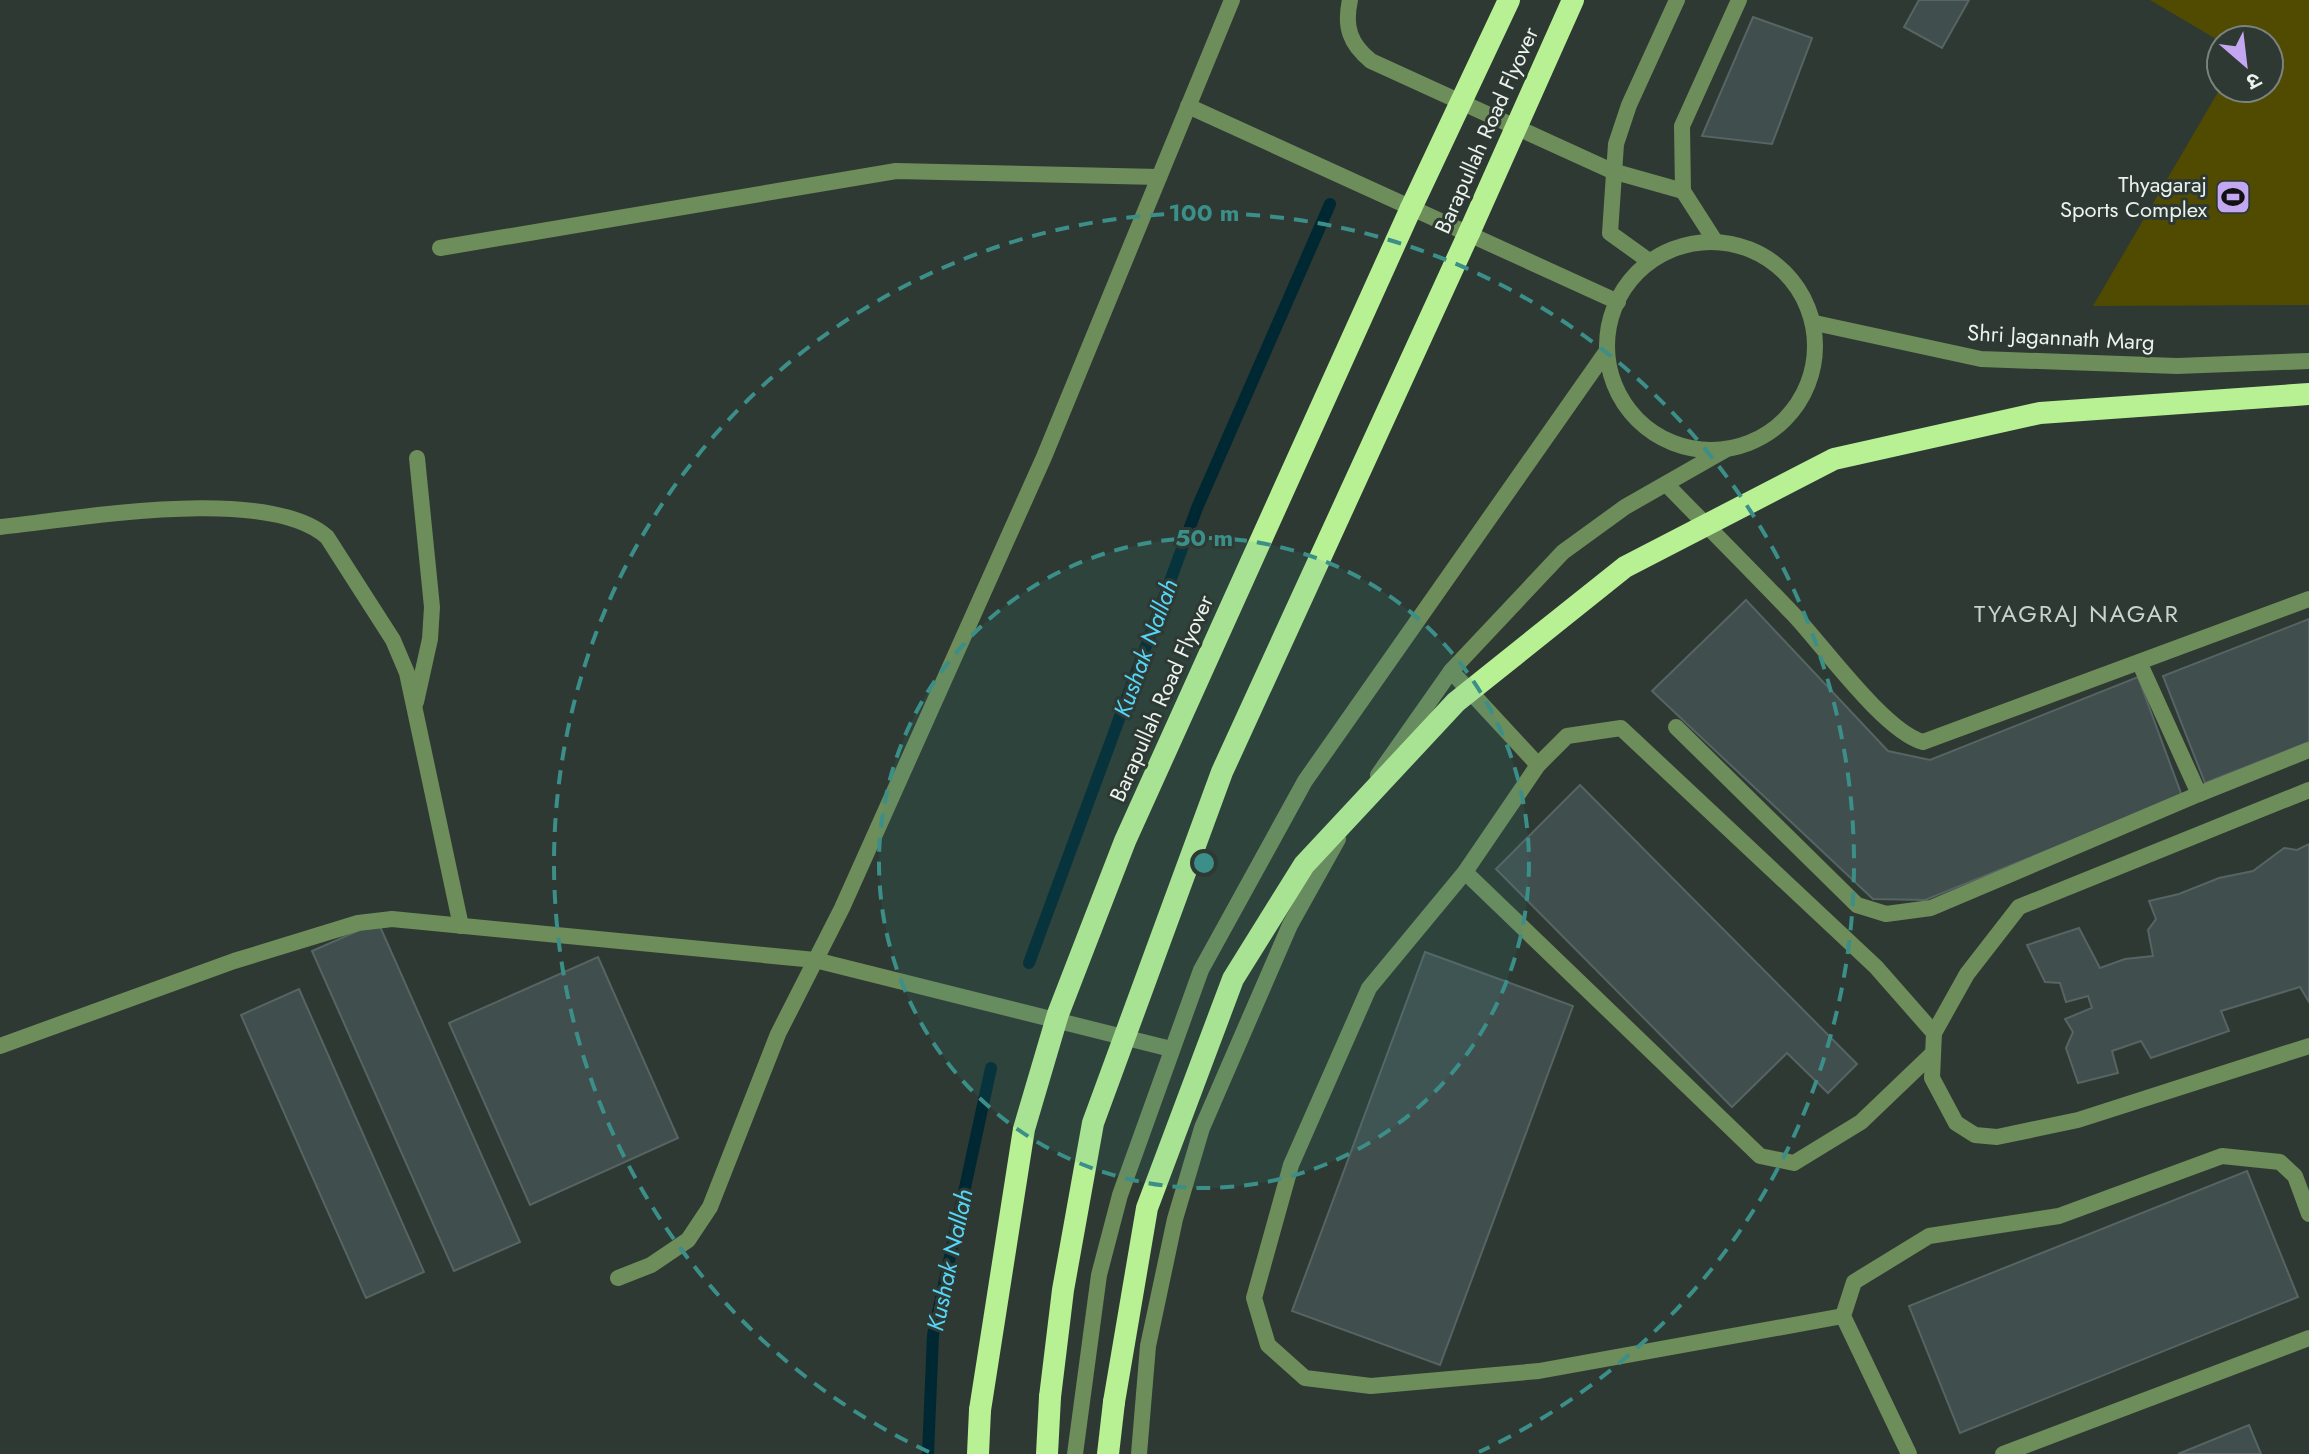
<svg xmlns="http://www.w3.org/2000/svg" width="2309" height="1454" font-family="Jost,'Noto Sans Devanagari',sans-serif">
<rect width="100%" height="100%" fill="#2e3933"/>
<!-- green -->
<path fill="#504b00" d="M2150 0H2309V305L2093 306 2221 87 2269 88V40L2221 42Z"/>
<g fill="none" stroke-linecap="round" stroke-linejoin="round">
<!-- stream -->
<g stroke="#002832" stroke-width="12">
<path d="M1029 963 1197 508 1330 204"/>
<path d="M928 1454 933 1335 991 1068"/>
</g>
</g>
<!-- building -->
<g fill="#404e4d" stroke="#566463" stroke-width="2">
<path d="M1919 0H1969L1942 48 1904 27Z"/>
<path d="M1753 17 1812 38 1772 144 1702 136Z"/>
<path d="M1746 600 1888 751 1930 760 2138 677 2182 796 1925 900 1873 899 1652 691Z"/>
<path d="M2309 619V742L2205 783 2163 676Z"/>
<path d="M1580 785 1857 1064 1828 1093 1787 1053 1732 1107 1496 869Z"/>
<path d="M2309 844V1002L2300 987 2221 1011 2229 1031 2151 1058 2141 1041 2112 1051 2118 1073 2078 1083 2066 1048 2073 1032 2065 1019 2092 1008 2088 996 2066 1002 2060 983 2045 982 2027 945 2079 928 2100 968 2125 959 2153 956 2148 930 2156 919 2149 901 2179 894 2219 878 2253 871 2284 848 2297 850Z"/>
<path d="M378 922 520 1242 454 1271 312 951Z"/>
<path d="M1425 952 1573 1006 1440 1365 1292 1311Z"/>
<path d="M598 957 678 1138 530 1205 449 1023Z"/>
<path d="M299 989 424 1272 366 1298 241 1015Z"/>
<path d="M2247 1171 2298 1297 1960 1433 1909 1306Z"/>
<path d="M2249 1425 2261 1454H2178Z"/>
</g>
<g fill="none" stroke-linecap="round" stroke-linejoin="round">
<!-- minor -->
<g stroke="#6d8d5a" stroke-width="16">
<path d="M1188 106 1618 302"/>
<path d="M440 248 896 171 1159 177"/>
<path d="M1666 484C1709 528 1752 571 1794 615 1824 647 1885 732 1923 742L2309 599"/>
<path d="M0 527C78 519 267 484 327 537L393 640 407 673 461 926"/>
<path d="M1451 671 1538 765"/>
<path d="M416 702 430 639 432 607 417 458"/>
<path d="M1676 727 1857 905 1886 914 1931 908 2199 794 2140 664"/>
<path d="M2309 790 2019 907 1967 974 1934 1033 1932 1078 1956 1123 1975 1135 1997 1137 2078 1120 2309 1046"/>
<path d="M2199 794 2309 750"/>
<path d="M1465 872 1760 1156 1794 1163 1861 1122 1931 1055"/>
<path d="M0 1046 234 961 358 923 392 919 815 960 1171 1049"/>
<path d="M618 1278 651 1265 688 1240 710 1207 778 1034 842 908 1044 457 1232 0"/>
<path d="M1843 1316 1539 1371 1371 1386 1305 1378 1268 1345 1254 1298 1291 1165 1369 988 1465 872 1538 765 1567 736 1621 728 1876 967 1934 1033"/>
<path d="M1909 1454 1843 1316 1854 1282 1929 1236 2059 1216 2222 1156 2280 1162 2295 1176 2309 1214"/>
<path d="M2003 1454 2309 1338"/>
</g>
<!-- tertiary -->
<g stroke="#6d8d5a" stroke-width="16">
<path d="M1350 0C1344 27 1350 44 1371 61L1612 171 1683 191"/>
<path d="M1715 241 1683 191 1682 126 1739 0"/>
<circle cx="1711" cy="346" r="104"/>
<path d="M1649 261 1610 233 1616 144 1629 105 1677 0"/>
<path d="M1815 323 1981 359 2177 366 2309 361"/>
<path d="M1378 775 1451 671 1563 552 1625 507 1725 450"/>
<path d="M1075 1454 1099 1275 1120 1195 1201 970 1305 781 1606 352"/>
<path d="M1139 1454 1148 1346 1175 1219 1202 1128 1290 925 1338 839"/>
</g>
<!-- trunk -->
<g stroke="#b8f094" stroke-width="22">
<path d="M1411 208 1509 0"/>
<path d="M1469 233 1573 0"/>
<path d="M978 1454 980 1410"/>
<path d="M1047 1454 1050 1397"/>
<path d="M1108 1454 1114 1402"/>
</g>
<!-- trunk-bridge -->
<g stroke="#b8f094" stroke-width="22">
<path d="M1050 1397 1063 1290 1093 1123 1222 772 1469 233"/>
<path d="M1114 1402 1147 1208 1233 979 1304 865 1456 702 1625 567 1834 459 2040 413 2309 394"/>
<path d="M980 1410 1024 1129 1058 1014 1125 841 1411 208"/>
</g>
</g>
<!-- distance rings -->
<circle cx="1204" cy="863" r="325" fill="#3b8f88" fill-opacity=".12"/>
<g fill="none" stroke="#3b8f88" stroke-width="4" stroke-dasharray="14 10">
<circle cx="1204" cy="863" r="325"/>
<path d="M929 1452A650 650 0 1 1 1479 1452"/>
</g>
<!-- icons -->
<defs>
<g id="stadium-square" transform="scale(1.8)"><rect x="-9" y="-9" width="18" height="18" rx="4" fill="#c4a7f1" stroke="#2e3933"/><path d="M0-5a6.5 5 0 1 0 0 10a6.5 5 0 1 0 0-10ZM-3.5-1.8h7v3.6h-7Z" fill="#111"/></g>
</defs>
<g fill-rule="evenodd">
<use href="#stadium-square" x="2233" y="197"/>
</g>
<g text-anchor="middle" stroke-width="6" stroke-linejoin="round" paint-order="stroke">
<!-- street labels -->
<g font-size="22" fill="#ecf3ef" stroke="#2e3933">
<text transform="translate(1486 130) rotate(-66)" y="8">Barapullah Road Flyover</text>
<text transform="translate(2061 337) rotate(3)" y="8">Shri Jagannath Marg</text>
<text transform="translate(1161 698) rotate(-66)" y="8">Barapullah Road Flyover</text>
</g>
<!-- poi labels -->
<g font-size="22" fill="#ecf3ef" stroke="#2e3933" text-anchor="end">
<text x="2207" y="192">Thyagaraj<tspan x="2207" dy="25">Sports Complex</tspan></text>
</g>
<!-- neighbourhood labels -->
<g font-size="24" letter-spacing="2" fill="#c7d5cd" stroke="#2e3933">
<text x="2077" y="622">TYAGRAJ NAGAR</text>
</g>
<!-- water labels -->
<g font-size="24" font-style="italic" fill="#54d6f8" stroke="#2e3933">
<text transform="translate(1146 648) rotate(-70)" y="8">Kushak Nallah</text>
<text transform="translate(950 1260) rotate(-78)" y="8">Kushak Nallah</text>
</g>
</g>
<circle cx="1204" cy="863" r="12" fill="#3b8f88" stroke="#2e3933" stroke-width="4"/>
<g font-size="24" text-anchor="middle" font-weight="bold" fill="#3b8f88" stroke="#2e3933" stroke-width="6" stroke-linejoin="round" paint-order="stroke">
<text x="1204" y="221">100 m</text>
<text x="1204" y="546">50 m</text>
</g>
<!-- north arrow -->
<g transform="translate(2245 64) rotate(152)"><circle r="38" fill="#2e3933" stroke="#7a837e" stroke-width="2"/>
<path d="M0-6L14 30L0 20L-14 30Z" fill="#c4a7f1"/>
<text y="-12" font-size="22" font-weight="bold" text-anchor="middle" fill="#ecf3ef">उ</text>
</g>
</svg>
